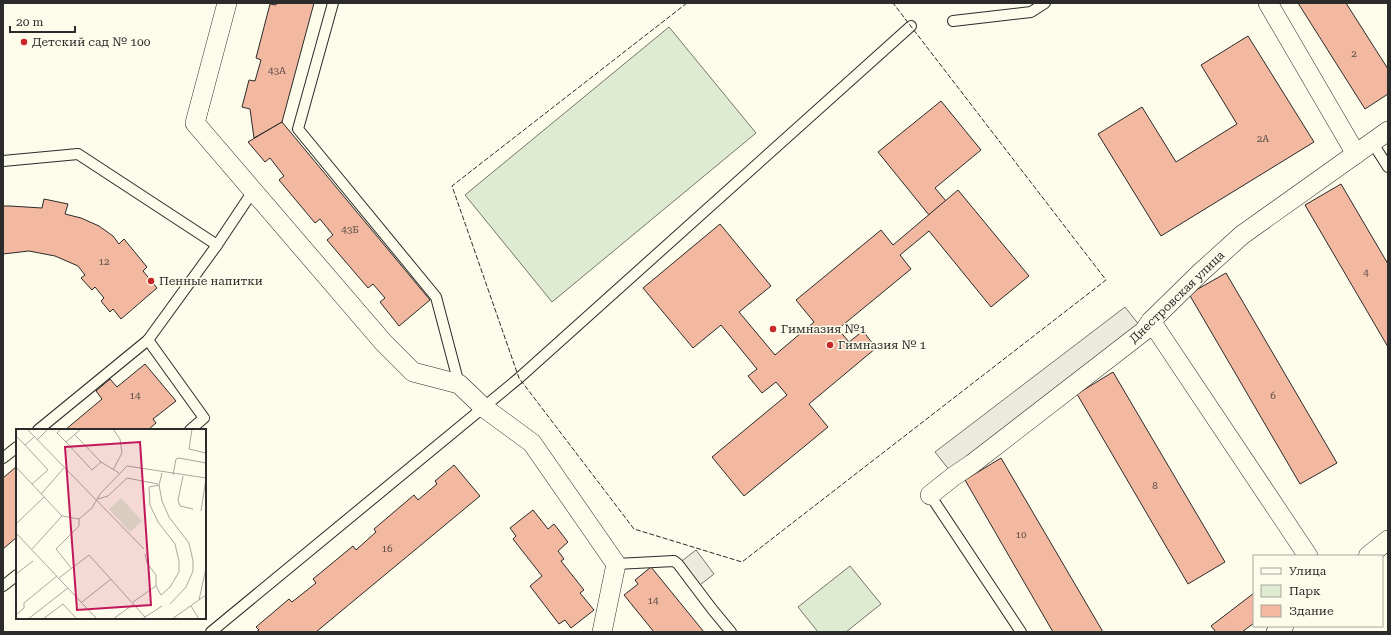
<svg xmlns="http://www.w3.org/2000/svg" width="1391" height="635" font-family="'Roboto Serif',serif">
<rect width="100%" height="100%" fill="#fdfbea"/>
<!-- green -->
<g fill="#deebd1" stroke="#74746e">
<path d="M669 27 756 133 552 302 465 195Z"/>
<path d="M850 566 881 604 846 632H818L798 607Z"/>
</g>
<!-- parking -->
<g fill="#eceadb" stroke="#74746e">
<path d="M1125 307 1144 331 954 476 935 452Z"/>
<path d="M696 550 714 574 696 588 678 564Z"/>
</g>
<!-- building -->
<g fill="#f2b8a0" stroke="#2b2b2b">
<path d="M277 3H314L282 122 254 138 250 109 242 107 249 80 255 81 261 60 256 58 270 4 276 5Z"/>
<path d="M1298 3H1346L1388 69V94L1365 109Z"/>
<path d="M1248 36 1314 142 1161 236 1098 134 1142 107 1176 162 1237 124 1201 65Z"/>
<path d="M941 101 981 150 935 188 946 201 929 215 878 152Z"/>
<path d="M282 122 430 300 399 326 380 302 385 298 373 284 368 288 327 240 333 235 320 219 315 223 279 180 284 176 270 158 265 162 248 142Z"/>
<path d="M1341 184 1388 264V347L1305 205Z"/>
<path d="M958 190 1029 276 991 307 929 231 900 255 911 269 838 329 849 342 863 331 876 348 809 404 828 427 744 496 712 457 787 395 776 382 762 393 748 376 757 369 721 325 693 348 643 288 720 224 771 286 739 312 775 355 814 322 796 300 881 230 893 245Z"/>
<path d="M44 199 68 204 65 214 81 218 99 226 113 236 119 244 124 239 147 267 143 271 157 288 121 319 113 309 110 312 101 301 104 298 95 287 92 290 81 278 85 275 78 266 55 256 29 251 3 254V206H10L42 208Z"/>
<path d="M1226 273 1337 463 1300 484 1189 294Z"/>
<path d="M145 364 176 401 153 419 156 423 148 430H65L102 399 96 391 110 379 117 387Z"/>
<path d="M1113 372 1225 562 1188 584 1077 394Z"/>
<path d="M1001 458 1103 632H1053L965 480Z"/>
<path d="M454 465 480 496 316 632H256L259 630 256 627 289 599 292 602 316 583 313 579 353 546 356 550 376 532 374 529 414 495 418 500 437 484 435 481Z"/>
<path d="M17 466V537L3 549V478Z"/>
<path d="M533 510 548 529 554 524 568 542 558 551 564 559 561 561 584 590 580 593 594 610 571 628 565 620 559 624 530 586 542 576 513 539 516 536 510 528Z"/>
<path d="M651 567 682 605 704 632H654L624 595 638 584 635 580Z"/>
<path d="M1254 593V623L1242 632H1216L1211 626Z"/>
</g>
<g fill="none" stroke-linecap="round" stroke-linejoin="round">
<!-- service casing -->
<g stroke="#2b2b2b" stroke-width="12">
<g id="service">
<path d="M333 3 298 129 436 297 459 384"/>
<path d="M953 21 1031 12 1045 3"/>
<path d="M1372 142 1388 167"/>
<path d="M3 161 78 154 217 245"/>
<path d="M38 430 148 340"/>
<path d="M190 430 204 418 148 340 217 245 253 191"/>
<path d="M3 458 17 447"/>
<path d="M930 495 1021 632"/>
<path d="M616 564 674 561 678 564 712 609 731 632"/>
<path d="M3 586 17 575"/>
<path d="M211 632 519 378 911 26"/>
</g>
</g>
<!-- minor casing -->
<g stroke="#2b2b2b" stroke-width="20">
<g id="minor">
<path d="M227 3 195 123 383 342 413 372 459 384 483 407 532 443 616 564 602 632"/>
<path d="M1268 3 1356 154"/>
<path d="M1151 321 1308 556"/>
<path d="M930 495 954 476 972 464 1144 331 1151 321 1200 273 1242 235 1388 131"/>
<path d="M1368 556 1388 540"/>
<path d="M1276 632 1284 626"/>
</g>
</g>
<!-- service -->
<use href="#service" stroke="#fdfbea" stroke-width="10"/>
<!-- minor -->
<use href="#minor" stroke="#fdfbea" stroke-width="19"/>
<!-- fence -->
<path stroke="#2b2b2b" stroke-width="1" stroke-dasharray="5 2" stroke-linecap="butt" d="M687 3 452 186 519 378 634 529 742 562 1106 280 893 3"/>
</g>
<!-- markers -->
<g fill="#c62828" stroke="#fdfbea" stroke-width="1.5">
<circle cx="24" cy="42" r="4"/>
<circle cx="151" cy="281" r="4"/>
<circle cx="773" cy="329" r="4"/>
<circle cx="830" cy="345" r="4"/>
</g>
<g text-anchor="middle" stroke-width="3" stroke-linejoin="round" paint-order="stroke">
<!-- number labels -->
<g font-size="10" fill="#5d4e48">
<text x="1354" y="57">2</text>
<text x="277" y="74">43А</text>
<text x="1263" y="142">2А</text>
<text x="350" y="233">43Б</text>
<text x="104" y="265">12</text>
<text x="1366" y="276">4</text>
<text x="135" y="399">14</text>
<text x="1273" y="399">6</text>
<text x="1155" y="489">8</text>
<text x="1021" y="538">10</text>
<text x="387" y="552">16</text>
<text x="653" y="604">14</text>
</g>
<!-- poi labels -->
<g font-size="12" fill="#2b2b2b" stroke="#fdfbea" text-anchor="start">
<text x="32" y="46">Детский сад № 100</text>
<text x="159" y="285">Пенные напитки</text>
<text x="781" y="333">Гимназия №1</text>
<text x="838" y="349">Гимназия № 1</text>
</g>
<!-- street labels -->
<g font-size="12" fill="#2b2b2b" stroke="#fdfbea">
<text transform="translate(1177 297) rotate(-44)" y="4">Днестровская улица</text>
</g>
</g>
<!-- overview -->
<g transform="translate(16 429)">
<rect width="190" height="190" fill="#fdfbea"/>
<path d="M105 69 126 92 114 103 93 80Z" fill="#deebd1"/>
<path fill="none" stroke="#a9a89e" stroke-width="1" d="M11 0 128 120M45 0 41 4 50 13M65 0 50 13 76 41 85 33 103 44M97 0 104 10 106 24 97 41M176 0 173 20 190 24M59 6 85 33M0 7 9 16M21 11 32 0M0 38 46 87 63 90M146 44 143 56 146 72 153 88 173 114 177 132V142L170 158 154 175M157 46 160 30 163 29 190 34M167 47 162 71 164 77 177 80M16 55 32 41 9 16 18 8M25 65 48 39M82 70 92 67 111 49 142 55M185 82 190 49M63 90 76 79 84 65 111 37 190 49M0 95 28 68M0 104 81 190M16 120 46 87M129 125 131 134 140 146V157L145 166 154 158 163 143V132L159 115 142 93 134 76 133 58 143 56M56 140 40 120 63 97V90M0 145 17 132M43 149 73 126 129 188M183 171 190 139M66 173 95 150M117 173 140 157M47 175 61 190M175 177 183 190M0 186 8 179V174L41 147M12 190 52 159M27 190 47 175M97 190 118 175M126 190 146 177M156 190 190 166"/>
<path fill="#c2185b" fill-opacity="0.15" stroke="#c2185b" stroke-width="2" d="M124 13 135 176 61 181 49 18Z"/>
<rect width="190" height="190" fill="none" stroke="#2b2b2b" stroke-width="2"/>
</g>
<!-- border -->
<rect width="1391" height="635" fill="none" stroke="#2b2b2b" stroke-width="8"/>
<!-- legend -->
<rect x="1253" y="555" width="130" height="72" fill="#fdfbea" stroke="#a9a89e"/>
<rect x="1261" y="568" width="20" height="6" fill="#fdfbea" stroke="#a9a89e"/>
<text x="1289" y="575" font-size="12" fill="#2b2b2b">Улица</text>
<rect x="1261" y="585" width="20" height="12" fill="#deebd1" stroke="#a9a89e"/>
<text x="1289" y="595" font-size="12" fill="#2b2b2b">Парк</text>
<rect x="1261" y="605" width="20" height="12" fill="#f2b8a0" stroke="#a9a89e"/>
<text x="1289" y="615" font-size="12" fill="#2b2b2b">Здание</text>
<!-- scale -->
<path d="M10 26v6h65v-6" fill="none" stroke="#2b2b2b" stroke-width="2"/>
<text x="16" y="26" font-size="12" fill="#2b2b2b" stroke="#fdfbea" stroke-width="3" paint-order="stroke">20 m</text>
</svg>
